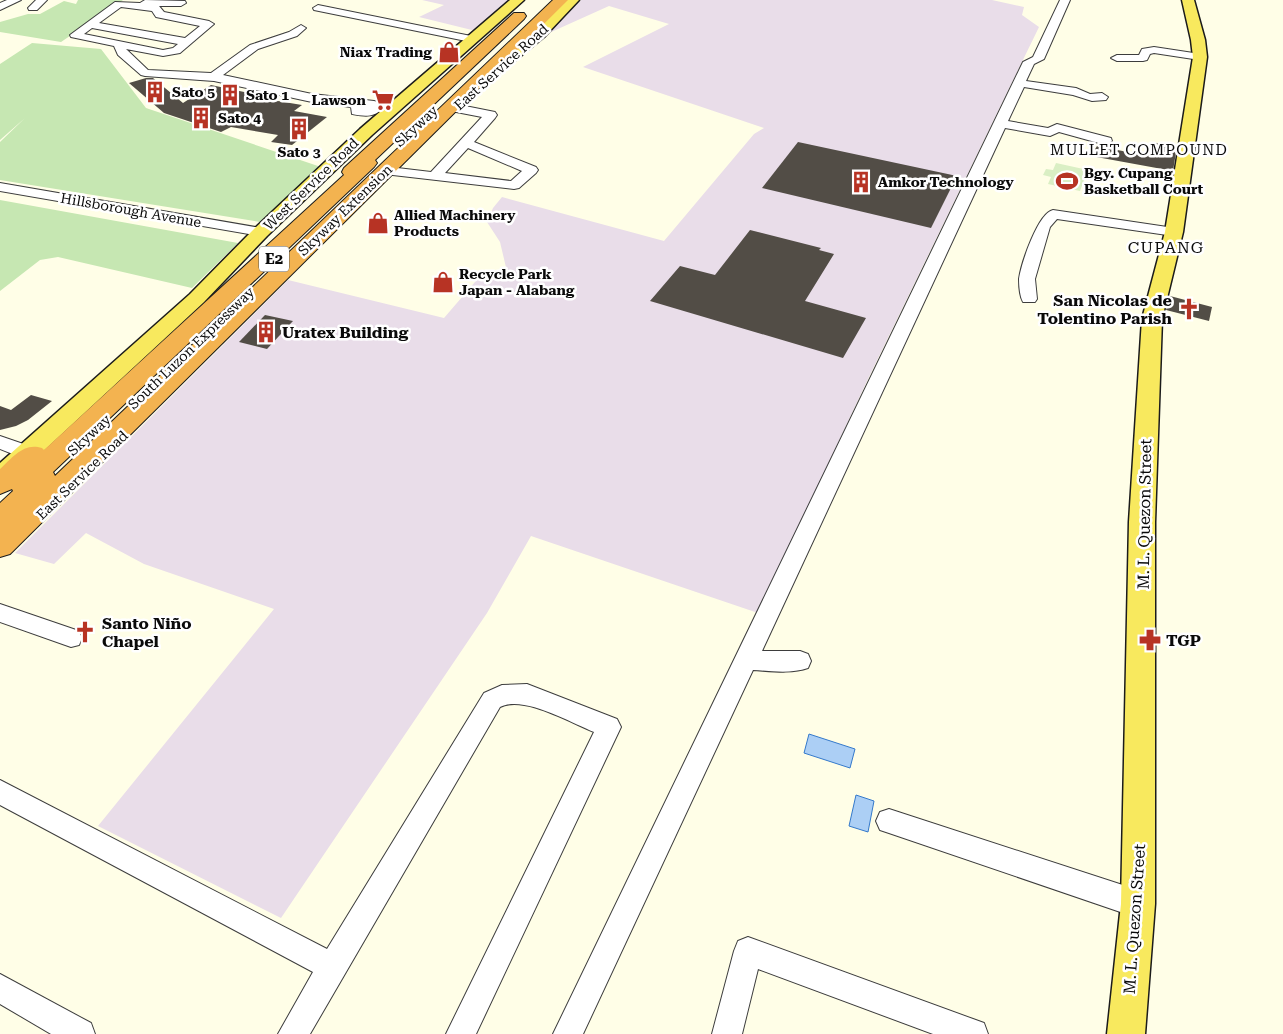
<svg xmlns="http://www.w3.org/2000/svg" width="1283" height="1034" font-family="'Roboto Serif',serif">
<rect width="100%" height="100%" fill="#fffee7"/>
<!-- industrial -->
<g fill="#e9dde9">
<path d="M422 0H514L476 31 419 17 444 5Z"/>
<path d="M581 0H992L1024 7 1022 15 1039 27 869 377 758 613 531 536 487 613 281 918 98 826 274 609 144 564 86 533 54 564 15 553 288 280 444 318 481 275 509 280 500 242 487 222 493 208 502 197 664 241 754 134 764 128 583 67 669 24 609 6 549 33Z"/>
</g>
<!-- green -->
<g fill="#c6e7b2">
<path d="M78 0H123L61 42 0 32V22L28 14H40L64 1 76 4Z"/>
<path d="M32 43 101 49 146 108 321 167 260 222 0 180V142L25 118 0 140V64Z"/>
<path d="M0 200 238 243 192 288 58 257 40 260 0 291Z"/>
</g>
<!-- pitch -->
<path fill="#daefc4" d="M1056 163 1088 170 1080 191 1048 184 1051 177 1043 175 1046 169 1053 170Z"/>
<!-- water -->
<g fill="#accff5" stroke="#3479cb">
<path d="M809 734 855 749 850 768 804 753Z"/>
<path d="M856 795 874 801 868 832 849 826Z"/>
</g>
<!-- building -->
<g fill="#524d46">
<path d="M146 78H153L183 103 211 85 263 96 260 98 302 105 294 111 327 117 292 145 271 142 278 135 231 127 221 132 164 113 129 83Z"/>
<path d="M798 142 957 176 931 228 762 188Z"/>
<path d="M1150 142 1177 146 1173 171 1091 156 1097 146 1148 156Z"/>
<path d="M750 230 821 248 819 250 834 254 805 301 866 318 843 358 650 301 680 266 715 275Z"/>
<path d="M1170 296 1212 307 1209 321 1166 310Z"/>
<path d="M265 315 293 321 267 349 239 342Z"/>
<path d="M31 395 52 401 28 420 16 426 0 430V406L11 410Z"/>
</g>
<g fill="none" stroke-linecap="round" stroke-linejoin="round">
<!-- minor casing -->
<g stroke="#3d3d3d" stroke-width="2">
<g id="minor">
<path d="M7 0H21L0 10V3Z"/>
<path d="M36 0H47L37 10H29L28 8Z"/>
<path d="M145 0 185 1 186 3 181 6H159L164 12 209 21 214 24 180 53 163 56 126 49 148 70 211 73 250 45 289 32 301 25 306 28 297 36 258 49 223 75 312 94 374 101 378 102 382 109C373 118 363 116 352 114L351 107 312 102 214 81 145 76 141 75 118 55 114 46 71 37 70 35 115 2 140 3ZM121 7 152 11 156 17 200 26 185 38 99 23ZM92 28 178 44 173 48 163 50 84 34Z"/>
<path d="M1060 0H1070L1044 59 1034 64 1026 81 1076 88 1090 94 1102 93 1108 97 1106 100 1092 101 1073 95 1024 87 1008 121 1048 128 1057 124 1111 138 1112 141 1106 145 1059 132 1050 136 1005 128 762 651H800L808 654 811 661 808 668C791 674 771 671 753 670L583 1034H553L1023 62 1033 57Z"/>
<path d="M318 5 471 36 476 39 471 42 314 10 313 8Z"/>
<path d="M1154 47 1200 54 1206 57 1200 60 1154 53 1150 54 1147 60 1143 61H1117L1111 58 1117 55H1139L1142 49Z"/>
<path d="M455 104 495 112 497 115 495 118 474 142 536 167 538 170 536 173 519 188 514 189 384 174 382 171 384 168 389 167 431 172 482 117 451 111 449 108 451 105ZM468 148 522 171 511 181 445 173Z"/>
<path d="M0 183 261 228 266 229 268 232 266 235 261 236 0 191Z"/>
<path d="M1053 210 1174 228 1179 229 1181 232 1179 235 1174 236 1057 219 1050 227 1035 279 1037 299 1035 302H1023C1020 297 1019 286 1019 279 1021 264 1038 213 1053 210Z"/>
<path d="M0 436 35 448 37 453 35 458 28 460 0 449Z"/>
<path d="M0 604 79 631 82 638 79 645 71 647 0 622Z"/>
<path d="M527 684 617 719 621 727 476 1034H446L594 732C571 723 524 695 500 707L310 1034H278L313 972 0 805V780L327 949 484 693 502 685Z"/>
<path d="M889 809 1138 890 1148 894 1152 904 1148 914 1138 918 889 833 880 830 876 821 880 812Z"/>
<path d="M748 937 973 1019 984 1023 988 1034H933L758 969 742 1034H712L734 951 738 941Z"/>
<path d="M0 974 91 1023 95 1034H51L0 1004Z"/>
</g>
</g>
<!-- major casing -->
<g stroke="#1b1b1b" stroke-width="3">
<g id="major">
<path d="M510 0H524L372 135 267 236 204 302 9 483 0 486V463L190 294 255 228 360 129Z"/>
<path d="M566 0H579L545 36 490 81H480L478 78 480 75 535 30Z"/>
<path d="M1182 0H1194L1205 40 1207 57 1183 232 1162 319 1155 522V904L1145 1034H1107L1121 904 1129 522 1142 319 1165 232 1193 57 1191 40Z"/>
</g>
</g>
<!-- highway casing -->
<g stroke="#1b1b1b" stroke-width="2">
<path id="highway" d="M553 0H568L10 554 0 557V503L13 491 12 489 0 494V469C13 457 24 442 42 448L44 450 344 175 342 172 344 168 514 13H524L526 16 524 19 375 160 377 163 374 167 53 472 55 476Z"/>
</g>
<!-- minor -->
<use href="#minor" fill="#fff" fill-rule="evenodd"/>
<!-- major -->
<use href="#major" fill="#f8e95e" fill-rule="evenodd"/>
<!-- highway -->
<use href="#highway" fill="#f3b350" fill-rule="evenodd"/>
</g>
<!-- icons -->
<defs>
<g id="shop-bare" transform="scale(1.725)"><path d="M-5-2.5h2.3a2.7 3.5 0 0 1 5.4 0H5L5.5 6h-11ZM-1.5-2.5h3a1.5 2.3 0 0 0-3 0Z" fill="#b73324" stroke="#fff" stroke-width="2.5" paint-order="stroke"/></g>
<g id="building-bare" transform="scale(1.725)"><path d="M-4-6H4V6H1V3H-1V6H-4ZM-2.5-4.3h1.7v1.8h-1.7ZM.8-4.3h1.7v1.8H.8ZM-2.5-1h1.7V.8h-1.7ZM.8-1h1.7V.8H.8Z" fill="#b73324" stroke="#fff" stroke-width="2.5" paint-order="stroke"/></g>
<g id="supermarket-bare" transform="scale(1.725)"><path d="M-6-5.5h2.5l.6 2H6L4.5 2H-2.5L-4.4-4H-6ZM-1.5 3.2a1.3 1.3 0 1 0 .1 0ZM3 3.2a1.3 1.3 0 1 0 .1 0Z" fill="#b73324" stroke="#fff" stroke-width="2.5" paint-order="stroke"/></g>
<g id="stadium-bare" transform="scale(1.725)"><path d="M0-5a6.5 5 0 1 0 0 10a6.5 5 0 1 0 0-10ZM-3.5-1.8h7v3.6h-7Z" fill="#b73324" stroke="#fff" stroke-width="2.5" paint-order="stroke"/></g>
<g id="church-bare" transform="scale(1.725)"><path d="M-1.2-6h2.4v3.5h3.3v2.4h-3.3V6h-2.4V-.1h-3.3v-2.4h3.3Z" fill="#b73324" stroke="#fff" stroke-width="2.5" paint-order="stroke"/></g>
<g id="pharmacy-bare" transform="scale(1.725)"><path d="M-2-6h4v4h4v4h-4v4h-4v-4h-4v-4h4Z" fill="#b73324" stroke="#fff" stroke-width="2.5" paint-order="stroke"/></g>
</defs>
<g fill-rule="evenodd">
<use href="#shop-bare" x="449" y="52"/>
<use href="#building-bare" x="155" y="92"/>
<use href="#building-bare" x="230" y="95"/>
<use href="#supermarket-bare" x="383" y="100"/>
<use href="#building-bare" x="201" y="118"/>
<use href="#building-bare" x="299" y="129"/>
<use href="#stadium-bare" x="1067" y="181"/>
<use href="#building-bare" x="861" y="182"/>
<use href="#shop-bare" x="378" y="223"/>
<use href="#shop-bare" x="443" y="282"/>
<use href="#church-bare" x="1189" y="309"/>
<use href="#building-bare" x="266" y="332"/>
<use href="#church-bare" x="85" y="632"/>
<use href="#pharmacy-bare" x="1150" y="640"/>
</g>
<g text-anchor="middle" stroke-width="5" stroke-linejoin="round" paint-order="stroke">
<!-- far-poi labels -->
<g font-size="14" font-weight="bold" fill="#0a0a0a" stroke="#fff" text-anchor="start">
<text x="432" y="57" text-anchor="end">Niax Trading</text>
<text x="172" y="97">Sato 5</text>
<text x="246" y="100">Sato 1</text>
<text x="366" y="105" text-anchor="end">Lawson</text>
<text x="218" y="123">Sato 4</text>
<text x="299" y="157" text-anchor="middle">Sato 3</text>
<text x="1084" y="178">Bgy. Cupang<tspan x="1084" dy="16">Basketball Court</tspan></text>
<text x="878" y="187">Amkor Technology</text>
<text x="394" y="220">Allied Machinery<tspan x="394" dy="16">Products</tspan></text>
<text x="459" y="279">Recycle Park<tspan x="459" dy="16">Japan - Alabang</tspan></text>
</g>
<!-- far-street labels -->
<g font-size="14" fill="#0a0a0a" stroke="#fff">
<text transform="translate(501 67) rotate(-42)" y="5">East Service Road</text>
<text transform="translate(416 126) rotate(-43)" y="5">Skyway</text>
<text transform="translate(311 184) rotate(-44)" y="5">West Service Road</text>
<text transform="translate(131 210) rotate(10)" y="5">Hillsborough Avenue</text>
<text transform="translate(345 210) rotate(-44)" y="5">Skyway Extension</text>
<text transform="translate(191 348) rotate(-44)" y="5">South Luzon Expressway</text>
<text transform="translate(89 435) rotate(-43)" y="5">Skyway</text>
<text transform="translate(82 475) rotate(-44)" y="5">East Service Road</text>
</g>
<!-- far-neighbourhood labels -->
<g font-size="15" letter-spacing="1" fill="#0a0a0a" stroke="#fff">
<text x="1139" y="155">MULLET COMPOUND</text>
</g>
<!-- shield labels -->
<rect fill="#fff" stroke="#545454" stroke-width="1" x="259" y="246.5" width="30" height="25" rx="4"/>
<g font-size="15" font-weight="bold" fill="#0a0a0a">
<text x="274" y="264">E2</text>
</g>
<!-- far-quarter labels -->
<g font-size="16" letter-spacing="1" fill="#0a0a0a" stroke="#fff">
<text x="1166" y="253">CUPANG</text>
</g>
<!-- poi labels -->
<g font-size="16" font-weight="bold" fill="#0a0a0a" stroke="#fff" text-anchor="start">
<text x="1172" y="306" text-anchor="end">San Nicolas de<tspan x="1172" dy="18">Tolentino Parish</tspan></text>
<text x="282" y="338">Uratex Building</text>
<text x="102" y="629">Santo Niño<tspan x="102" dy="18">Chapel</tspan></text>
<text x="1166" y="646">TGP</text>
</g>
<!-- street labels -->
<g font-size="16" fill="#0a0a0a" stroke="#fff">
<text transform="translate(1144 514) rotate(-89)" y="6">M. L. Quezon Street</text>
<text transform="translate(1134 919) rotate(-86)" y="6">M. L. Quezon Street</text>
</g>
</g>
</svg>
